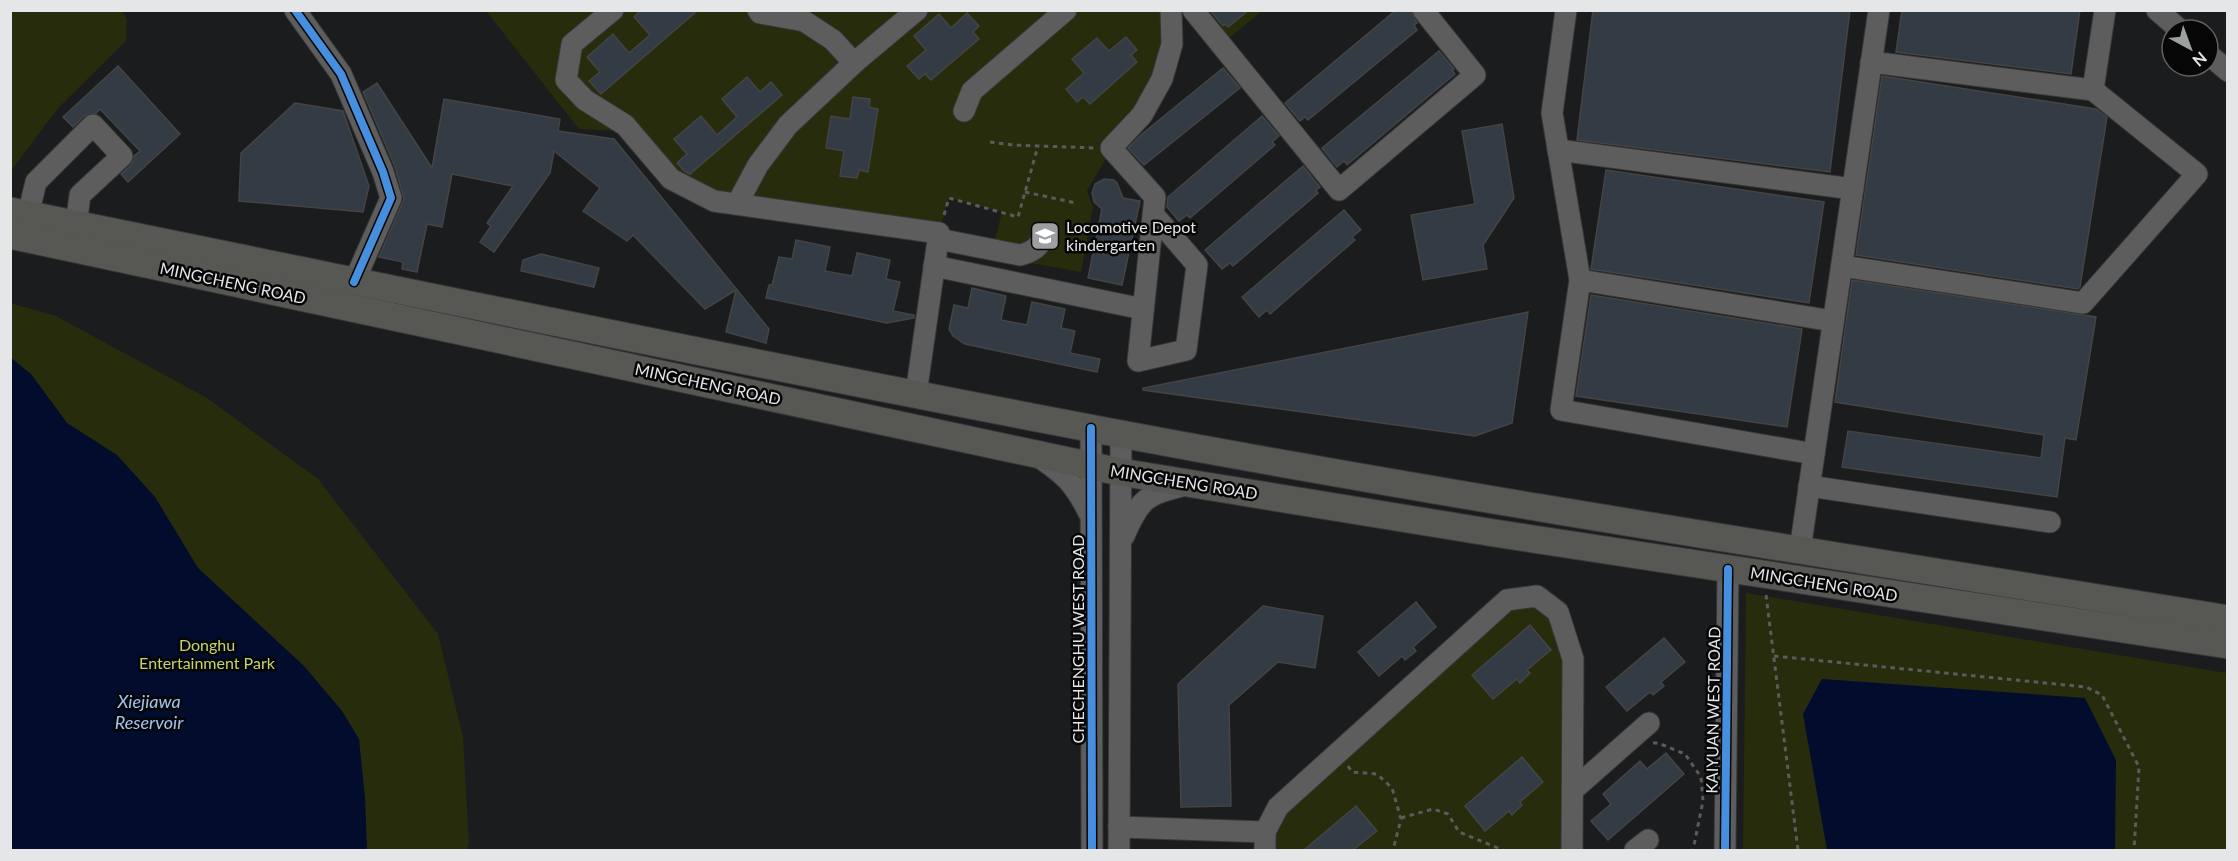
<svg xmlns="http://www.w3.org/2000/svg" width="2238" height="861" font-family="Lato,sans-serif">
<rect width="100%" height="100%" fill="#1b1c1d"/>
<!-- green -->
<g fill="#272c0c">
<path d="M11 10 122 11 127 19 126 41 57 109 11 171Z"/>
<path d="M486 11H1171L1172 44 1087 191 1093 208 1081 272 991 256 1002 212 949 198 939 233 714 201 617 131 579 129Z"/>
<path d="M1193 11H1262L1221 45Z"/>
<path d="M10 303 56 316 207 398 318 479 438 634 463 737 469 843 467 850H11Z"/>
<path d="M1746 593 2227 673V850H1743Z"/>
<path d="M1537 596 1573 659 1572 850H1265V832L1507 600Z"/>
</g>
<!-- water -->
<g fill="#020c2c">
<path d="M10 357 31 374 67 423 117 455 155 497 198 568 304 666 342 711 359 739 365 798 367 850H11Z"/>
<path d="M1822 679 2085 698 2116 760 2115 850H1827L1803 714Z"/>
</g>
<!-- building -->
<g fill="#333b45" stroke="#444445" stroke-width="1.5">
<path d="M641 10H698L601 94 589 81 600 72 587 57 613 34 629 53 650 35 634 17Z"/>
<path d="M1210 10H1249L1228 27 1225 24 1223 26Z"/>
<path d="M1396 10H1410L1417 23 1414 25 1417 30 1308 120 1305 117 1300 121 1285 103Z"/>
<path d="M1593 10H1850L1830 172 1577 140Z"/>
<path d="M1902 10H2080L2071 74 1896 52Z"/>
<path d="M967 13 979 26 973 32 979 39 931 80 925 74 919 79 907 66 926 50 914 36 939 14 951 28Z"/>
<path d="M1126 37 1137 50 1131 55 1137 62 1090 104 1083 97 1077 102 1066 89 1084 73 1072 59 1097 38 1109 51Z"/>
<path d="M1439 51 1454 69 1452 70 1455 74 1347 165 1344 161 1337 167 1322 148Z"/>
<path d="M118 66 180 134 128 182 121 174 131 165 134 156 140 151 100 109 96 113 84 116 73 127 63 117Z"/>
<path d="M1223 68 1240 88 1144 165 1128 148 1142 134Z"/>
<path d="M1882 76 2096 109 2107 117 2080 287 2078 289 1856 255Z"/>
<path d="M747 77 760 92 771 82 782 95 690 174 684 171 677 163 687 154 674 139 701 116 717 135 737 117 722 99Z"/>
<path d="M377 83 432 168 444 99 560 119 558 131 614 139 769 329 766 343 726 332 736 290 705 309 633 235 627 241 583 211 600 188 554 151 550 173 494 252 480 242 491 226 487 223 513 186 452 174 442 227 427 224 417 272 402 269 403 262 379 257 404 199 395 167 363 92Z"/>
<path d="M853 97 870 99 869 107 878 109 868 172 859 170 857 178 840 176 844 151 826 148 831 116 850 119Z"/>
<path d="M295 103 343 111 369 186 363 212 239 201 241 153Z"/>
<path d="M1262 116 1279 136 1272 142 1275 145 1190 218 1187 215 1179 221 1167 207 1168 197Z"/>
<path d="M1502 124 1514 198 1483 245 1487 269 1423 280 1411 215 1475 204 1462 131Z"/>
<path d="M1303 166 1320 187 1316 190 1318 193 1233 266 1230 263 1222 269 1205 250Z"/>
<path d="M1606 170 1824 202 1809 303 1591 269Z"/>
<path d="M1104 179 1114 180 1117 183 1123 198 1140 201 1122 285 1088 278 1102 209 1094 202 1092 193 1095 184Z"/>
<path d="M1344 210 1361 230 1352 237 1355 240 1270 314 1267 310 1259 317 1242 297Z"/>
<path d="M796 240 830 247 825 271 852 276 857 253 890 260 886 279 900 282 893 311 914 315V318L887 323 766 298 769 285H772L779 257 792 259Z"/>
<path d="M541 254 599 268 594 287 521 271 523 260Z"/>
<path d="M1852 280 2096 317 2076 440 2065 438 2057 497 1842 467 1848 431 2041 458 2044 435 1835 402Z"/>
<path d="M972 288 1006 296 1001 320 1027 325 1032 302 1065 309 1061 328 1075 331 1070 353 1100 359 1097 372 965 344 953 336 949 329 954 305 968 308Z"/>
<path d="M1591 295 1802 329 1787 427 1576 396Z"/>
<path d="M1528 312 1512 423 1475 436 1143 390V388Z"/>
<path d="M1416 602 1436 627 1413 647 1416 651 1405 660 1402 656 1379 676 1358 652Z"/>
<path d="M1263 606 1323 616 1315 668 1278 662 1229 705 1231 806 1181 807 1178 684Z"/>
<path d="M1530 625 1551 650 1527 670 1530 673 1520 683 1517 679 1493 699 1472 675Z"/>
<path d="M1664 638 1685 662 1661 682 1664 686 1653 695 1650 692 1627 711 1606 687Z"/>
<path d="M1666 753 1684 774 1608 840 1591 821 1611 804 1603 794 1640 761 1647 769Z"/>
<path d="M1522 757 1543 782 1520 802 1522 805 1512 815 1509 811 1485 831 1465 806Z"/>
<path d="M1356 806 1377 831 1353 850H1304Z"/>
</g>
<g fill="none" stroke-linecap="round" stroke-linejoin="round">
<!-- minor casing -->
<g stroke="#363738" stroke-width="23">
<g id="minor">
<path d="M295 10 341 74 383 172 391 198 354 282"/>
<path d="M613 10 572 44 566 80 585 100 625 125 671 179 714 201 939 233 916 394"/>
<path d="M758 10 760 13 804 21 833 40 854 63"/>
<path d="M1193 10 1339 190 1475 75 1423 10"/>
<path d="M1566 10 1552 113 1580 280 1561 410 1814 454"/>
<path d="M2157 10 2180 30"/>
<path d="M2208 54 2228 71"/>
<path d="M1871 62 2093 90"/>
<path d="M964 111 972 91 1066 10"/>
<path d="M1558 150 1853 189"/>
<path d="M737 204 758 165 788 125 854 63 917 10"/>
<path d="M1153 214 1197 265 1186 350 1138 361 1155 197 1111 148 1142 115 1162 79 1172 44 1171 10"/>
<path d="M28 215 36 182 93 125 122 156 80 195 76 225"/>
<path d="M938 239 1020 255C1033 252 1039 247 1045 235"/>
<path d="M934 266 1143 309"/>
<path d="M1842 266 2083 303 2197 174 2093 90 2105 10"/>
<path d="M1580 280 1833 321"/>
<path d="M1091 428 1092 850"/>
<path d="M1039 457C1066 476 1074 483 1089 513"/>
<path d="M1809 486 2050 522"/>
<path d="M1124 536C1140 498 1146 495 1185 485"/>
<path d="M1800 550 1879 10"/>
<path d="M1573 790 1649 723"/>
<path d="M1119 827 1265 832 1278 807 1507 600 1537 596 1558 612 1573 659 1572 850"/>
<path d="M1119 850 1121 434"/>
<path d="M1265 850V832"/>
<path d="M1635 850 1648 840"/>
<path d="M1725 850 1728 569"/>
</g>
</g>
<!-- major casing -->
<g stroke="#363738" stroke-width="29">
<g id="major">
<path d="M10 211C381 286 750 364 1121 434 1489 503 1859 559 2228 619"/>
<path d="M10 235 1120 472 1494 533 2228 645"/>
</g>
</g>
<!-- path -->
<g stroke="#5b5b5c" stroke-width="3" stroke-dasharray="4.5 4.5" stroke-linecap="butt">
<path d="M990 142 1013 145 1095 148"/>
<path d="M1025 192 1076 203"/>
<path d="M944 215 949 198 1018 217 1038 146"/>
<path d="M1766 595 1798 850"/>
<path d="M1774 656 2086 687 2102 695 2139 767 2134 850"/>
<path d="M1653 743H1658L1685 754 1701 777 1703 801 1693 850"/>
<path d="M1348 766 1352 772 1377 774 1392 788 1401 819 1393 850"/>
<path d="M1401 818 1433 809 1448 814 1459 832 1503 850"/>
</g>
<!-- minor -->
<use href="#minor" stroke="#5d5d5e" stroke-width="21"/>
<!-- major -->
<use href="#major" stroke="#575854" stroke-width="27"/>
<!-- cycleway casing -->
<g stroke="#060607" stroke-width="11">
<g id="cycleway">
<path d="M295 10 341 74 383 172 391 198 354 282"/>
<path d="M1091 428 1092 850"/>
<path d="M1725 850 1728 569"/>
</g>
</g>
<!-- cycleway -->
<use href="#cycleway" stroke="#468fdf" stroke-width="8"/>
</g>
<!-- icons -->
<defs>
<g id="school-square" transform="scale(1.5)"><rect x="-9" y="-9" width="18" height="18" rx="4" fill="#9e9fa1" stroke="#060607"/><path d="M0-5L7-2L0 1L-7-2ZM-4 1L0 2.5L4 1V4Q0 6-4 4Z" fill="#fff"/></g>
</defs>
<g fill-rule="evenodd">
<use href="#school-square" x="1045" y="236"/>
</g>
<g text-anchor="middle" stroke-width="5" stroke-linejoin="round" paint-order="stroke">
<!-- poi labels -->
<g font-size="16" fill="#e5e6e8" stroke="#060607" text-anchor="start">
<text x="1066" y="233">Locomotive Depot<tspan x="1066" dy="18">kindergarten</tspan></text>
</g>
<!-- street labels -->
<g font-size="16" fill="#e5e6e8" stroke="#060607">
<text transform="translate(233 283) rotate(12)" y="6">MINGCHENG ROAD</text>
<text transform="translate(708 384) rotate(12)" y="6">MINGCHENG ROAD</text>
<text transform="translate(1184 482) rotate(9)" y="6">MINGCHENG ROAD</text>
<text transform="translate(1824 584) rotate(9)" y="6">MINGCHENG ROAD</text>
<text transform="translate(1078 639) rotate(-90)" y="6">CHECHENGHU WEST ROAD</text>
<text transform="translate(1713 710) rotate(-89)" y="6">KAIYUAN WEST ROAD</text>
</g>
<!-- park labels -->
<g font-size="16" fill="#c2d571" stroke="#060607">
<text x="207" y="651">Donghu<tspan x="207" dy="18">Entertainment Park</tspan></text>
</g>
<!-- water labels -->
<g font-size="18" font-style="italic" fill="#a2c4f3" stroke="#060607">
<text x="149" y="708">Xiejiawa<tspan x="149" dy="21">Reservoir</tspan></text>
</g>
</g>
<!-- border -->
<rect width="2238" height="861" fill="none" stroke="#e5e6e8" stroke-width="24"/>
<!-- north arrow -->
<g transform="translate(2190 48) rotate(139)"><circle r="28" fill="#060607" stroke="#5f6061" stroke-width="1.5"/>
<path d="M0-4.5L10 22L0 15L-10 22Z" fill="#9e9fa1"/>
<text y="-9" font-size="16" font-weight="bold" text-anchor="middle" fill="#e5e6e8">N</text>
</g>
</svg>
